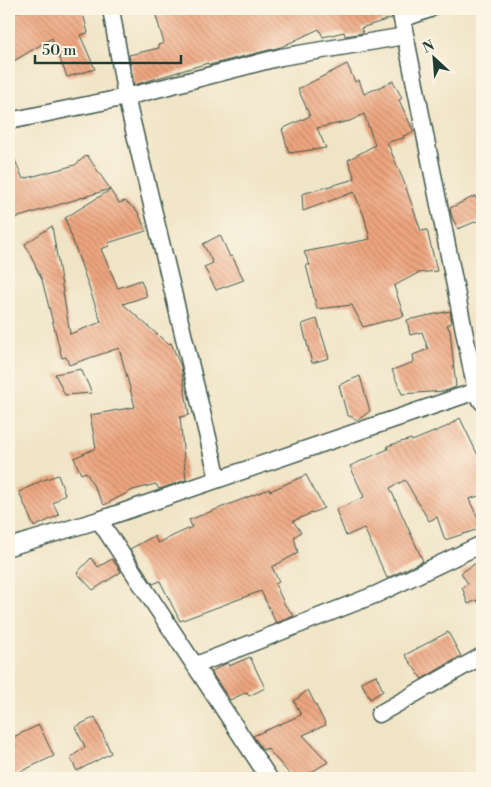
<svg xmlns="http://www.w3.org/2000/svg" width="491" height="787" font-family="'Libre Bodoni',serif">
<defs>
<pattern id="building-back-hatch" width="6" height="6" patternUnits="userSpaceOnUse" patternTransform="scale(1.25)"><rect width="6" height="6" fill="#eea57f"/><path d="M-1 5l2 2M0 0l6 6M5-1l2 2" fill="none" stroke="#c08869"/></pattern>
</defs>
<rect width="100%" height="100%" fill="#fcf5e5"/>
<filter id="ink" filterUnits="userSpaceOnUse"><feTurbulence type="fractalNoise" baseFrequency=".02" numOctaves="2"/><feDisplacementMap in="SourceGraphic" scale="10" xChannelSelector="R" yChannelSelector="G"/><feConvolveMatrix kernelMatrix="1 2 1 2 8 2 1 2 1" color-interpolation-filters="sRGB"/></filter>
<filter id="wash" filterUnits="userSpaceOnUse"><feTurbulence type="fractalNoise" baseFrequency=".0096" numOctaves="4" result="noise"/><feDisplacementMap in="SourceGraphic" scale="20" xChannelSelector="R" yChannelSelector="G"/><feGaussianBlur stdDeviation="1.12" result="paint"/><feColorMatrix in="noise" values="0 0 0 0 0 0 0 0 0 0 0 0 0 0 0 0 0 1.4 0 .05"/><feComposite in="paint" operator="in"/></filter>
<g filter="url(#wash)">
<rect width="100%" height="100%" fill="#f0e4c6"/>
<g id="blocks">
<!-- building -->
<g fill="url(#building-back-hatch)">
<path d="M26 9H82L88 33 80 35 95 69 67 77 52 38 9 64V15Z"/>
<path d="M177 9H390L392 18 361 28 363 33 345 36 344 32 323 37 319 29 281 47 209 65 208 63 134 85 129 55 159 48 158 45 164 43 156 16Z"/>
<path d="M347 64 355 82 359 80 364 94 393 81 402 98 399 100 414 132 403 136 404 138 387 142 404 182 421 231 427 230 437 271 418 273 394 286 404 316 363 327 352 305 317 309 306 265H310L304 252 370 239 364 216 354 192 303 211 302 194 355 179 348 160 375 145 364 114 350 121 317 128 326 148 289 153 282 129 310 116 298 89Z"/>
<path d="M9 146 23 179 75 165 87 155 110 189 9 220Z"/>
<path d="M110 190 119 203 125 201 138 212 146 231 108 243 109 246 101 249 118 288 141 280 147 296 123 304 168 344 171 343 181 367 189 415 180 417 186 480 159 489 156 484 133 490 104 505 86 472 81 474 74 458 96 448 90 415 135 407 119 348 69 365 66 357 62 358 42 280 25 244 52 226 70 334 101 322 65 218Z"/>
<path d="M475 196 482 211V219L458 229 452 217 450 208Z"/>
<path d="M220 235 230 257 232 256 244 280 216 290 204 267 213 263 203 244Z"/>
<path d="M450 311 452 323 447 325 450 331 456 387 445 391 402 394 392 370 414 362 413 355 428 349 422 332 410 335 407 320Z"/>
<path d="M317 319 329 358 312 363 302 324Z"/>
<path d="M81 369 92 393 65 395 55 374Z"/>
<path d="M360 376 370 411 358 420 347 415 339 385Z"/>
<path d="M460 418 482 464V495L469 499 482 528 445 540 437 517 429 521 405 480 390 488 423 561 387 578 364 528 346 536 336 510 364 497 350 466 388 449 387 446 411 439 412 441 446 427Z"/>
<path d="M58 475 65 494 53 503 59 515 34 527 19 492 41 481Z"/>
<path d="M306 475 324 508 293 521 301 532 294 537 298 553 272 567 279 582 275 584 285 605 294 616 276 623 261 591 180 621 160 581 153 584 130 549 154 536 158 543 192 527 189 520 269 489 270 491Z"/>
<path d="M91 558 98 567 112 559 121 572 93 590 77 573Z"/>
<path d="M482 559V608L477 600 468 604 462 587 468 584 461 573Z"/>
<path d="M448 632 461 656 422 679 405 655Z"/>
<path d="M250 657 265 688 249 696 247 692 230 700 211 672 221 666 228 663 229 666Z"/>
<path d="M376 675 383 691 370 699 361 682Z"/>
<path d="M308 690 326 725 303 735 328 762 302 778H293L267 748 263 750 253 736 301 715 294 701Z"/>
<path d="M95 717 111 753 77 771 70 758 85 747 75 727Z"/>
<path d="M39 725 54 756 9 777V739Z"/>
</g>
</g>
</g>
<g filter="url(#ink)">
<use href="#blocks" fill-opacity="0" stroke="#3e564a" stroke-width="1"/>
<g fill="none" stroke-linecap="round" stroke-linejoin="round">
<!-- street casing -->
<g stroke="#3e564a" stroke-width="19">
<g id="street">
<path d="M111 9 126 97 218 479"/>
<path d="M400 9 476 391 482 402"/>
<path d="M402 19 430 9"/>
<path d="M9 121 126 97 281 57 405 36"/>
<path d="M99 520 269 778"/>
<path d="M9 547 99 520 482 389"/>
<path d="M196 665 377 594 482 544"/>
<path d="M379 714 482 656"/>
</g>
</g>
<!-- street -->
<use href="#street" stroke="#fff" stroke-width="16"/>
</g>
</g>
<!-- margin -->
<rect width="491" height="787" fill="none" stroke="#fcf5e5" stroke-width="30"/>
<!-- north arrow -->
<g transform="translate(434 58) rotate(334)" stroke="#fcf5e5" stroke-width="4" paint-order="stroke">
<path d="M0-4L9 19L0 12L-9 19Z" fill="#1f3d34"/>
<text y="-8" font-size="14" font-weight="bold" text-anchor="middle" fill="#1f3d34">N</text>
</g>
<!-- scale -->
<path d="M35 55v8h146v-8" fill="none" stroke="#1f3d34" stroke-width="2.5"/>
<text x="42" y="55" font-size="15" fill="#1f3d34" stroke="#fcf5e5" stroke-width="4" paint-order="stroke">50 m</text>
</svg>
